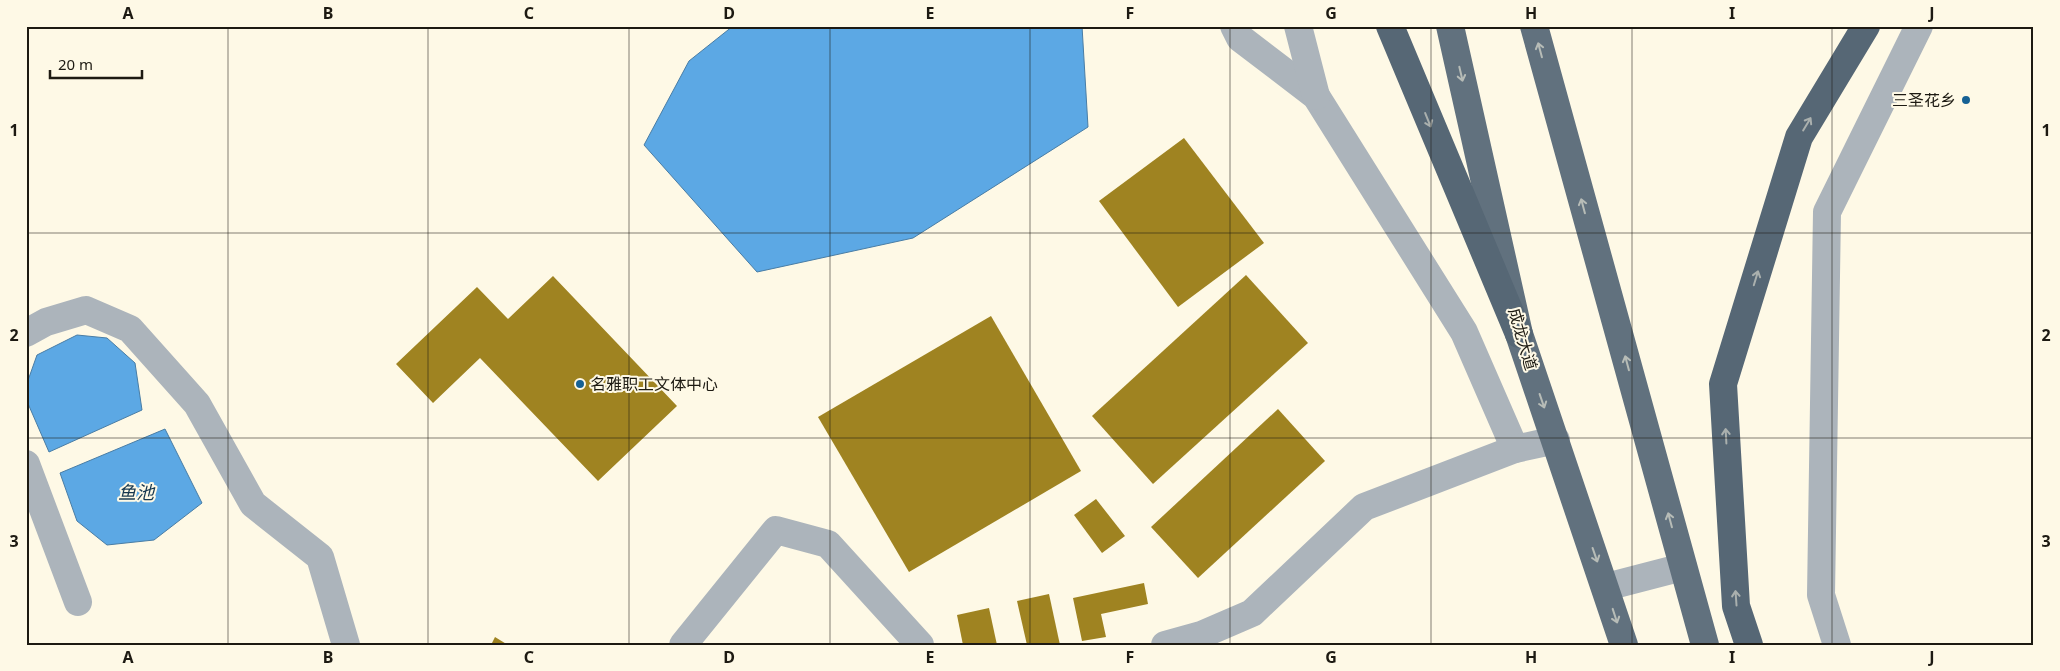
<svg xmlns="http://www.w3.org/2000/svg" width="2060" height="671" font-family="'Noto Sans','Noto Sans SC',sans-serif">
<rect width="100%" height="100%" fill="#fef9e6"/>
<!-- water -->
<g fill="#5ca8e4" stroke="#497da5">
<path d="M733 26H1082L1088 127 913 238 757 272 644 145 689 61Z"/>
<path d="M77 335 107 338 135 363 142 410 49 452 26 399V386L37 355Z"/>
<path d="M165 429 202 503 154 540 107 545 77 521 60 473Z"/>
</g>
<!-- building -->
<g fill="#9f8321">
<path d="M1184 138 1264 243 1178 307 1099 201Z"/>
<path d="M1246 275 1308 343 1153 484 1092 416Z"/>
<path d="M553 276 677 406 598 481 480 358 433 403 396 364 477 287 508 319Z"/>
<path d="M991 316 1081 471 909 572 818 417Z"/>
<path d="M1278 409 1325 461 1198 578 1151 527Z"/>
<path d="M1096 499 1125 536 1102 553 1074 515Z"/>
<path d="M1144 583 1148 604 1101 614 1106 637 1082 641 1073 598Z"/>
<path d="M1049 594 1060 645H1027L1017 601Z"/>
<path d="M989 608 997 645H963L957 615Z"/>
<path d="M495 637 508 645H491Z"/>
</g>
<g fill="none" stroke-linecap="round" stroke-linejoin="round">
<!-- minor -->
<g stroke="#acb4bb" stroke-width="28">
<path d="M1234 26 1240 38 1316 96 1464 332 1515 449"/>
<path d="M1298 26 1316 96"/>
<path d="M26 333 46 322 86 310 130 329 197 404 253 504 320 557 346 645"/>
<path d="M26 464 78 602"/>
<path d="M683 645 776 530 828 544 920 645"/>
<path d="M1165 645 1201 635 1252 613 1364 507 1515 449 1556 440"/>
<path d="M1837 645 1821 595 1827 212 1919 26"/>
</g>
<!-- tertiary -->
<path stroke="#acb4bb" stroke-width="28" d="M1606 587 1683 567"/>
<!-- trunk -->
<g stroke="#61717e" stroke-width="28">
<path d="M1450 26 1519 334 1624 645"/>
<path d="M1534 26 1705 645"/>
</g>
<!-- motorway -->
<g stroke="#566775" stroke-width="28">
<path d="M1390 26 1519 334"/>
<path d="M1749 645 1736 606 1723 384 1799 137 1866 26"/>
</g>
</g>
<!-- one-way arrows -->
<defs><path id="oneway-shaft" d="M-6 0H5M1.5-3L5.5 0L1.5 3" fill="none" stroke-width="1.6" stroke-linecap="round" stroke-linejoin="round" transform="scale(1.25)"/></defs>
<g stroke="#b7bcb7">
<use href="#oneway-shaft" transform="translate(1540 50) rotate(-105)"/>
<use href="#oneway-shaft" transform="translate(1461 74) rotate(77)"/>
<use href="#oneway-shaft" transform="translate(1583 206) rotate(-105)"/>
<use href="#oneway-shaft" transform="translate(1627 363) rotate(-105)"/>
<use href="#oneway-shaft" transform="translate(1542 401) rotate(71)"/>
<use href="#oneway-shaft" transform="translate(1670 520) rotate(-105)"/>
<use href="#oneway-shaft" transform="translate(1595 555) rotate(71)"/>
<use href="#oneway-shaft" transform="translate(1615 616) rotate(72)"/>
</g>
<g stroke="#aab0ae">
<use href="#oneway-shaft" transform="translate(1428 120) rotate(68)"/>
<use href="#oneway-shaft" transform="translate(1807 124) rotate(-59)"/>
<use href="#oneway-shaft" transform="translate(1756 278) rotate(-73)"/>
<use href="#oneway-shaft" transform="translate(1726 436) rotate(-93)"/>
<use href="#oneway-shaft" transform="translate(1736 598) rotate(-94)"/>
</g>
<!-- grid -->
<path fill="none" stroke="#1d1a12" stroke-width="1" stroke-opacity="0.55" d="M228 26V645M428 26V645M629 26V645M830 26V645M1030 26V645M1230 26V645M1431 26V645M1632 26V645M1832 26V645M26 233H2034M26 438H2034"/>
<!-- markers -->
<g fill="#166194" stroke="#fef9e6" stroke-width="2">
<circle cx="1966" cy="100" r="5"/>
<circle cx="580" cy="384" r="5"/>
</g>
<g text-anchor="middle" stroke-width="4" stroke-linejoin="round" paint-order="stroke">
<!-- poi labels -->
<g font-size="16" fill="#1d1a12" stroke="#fef9e6" text-anchor="end">
<text x="1956" y="106">三圣花乡</text>
<text x="590" y="390" text-anchor="start">名雅职工文体中心</text>
</g>
<!-- street labels -->
<g font-size="16" fill="#1d1a12" stroke="#fef9e6">
<text transform="translate(1523 339) rotate(74)" y="6">成龙大道</text>
</g>
<!-- water labels -->
<g font-size="18" font-style="italic" fill="#16374f" stroke="#fef9e6">
<text x="136" y="499">鱼池</text>
</g>
</g>
<!-- border -->
<rect width="2060" height="671" fill="none" stroke="#fef9e6" stroke-width="55"/>
<!-- scale -->
<path d="M50 70v8h92v-8" fill="none" stroke="#1d1a12" stroke-width="2.5"/>
<text x="58" y="70" font-size="15" fill="#1d1a12" stroke="#fef9e6" stroke-width="4" paint-order="stroke">20 m</text>
<rect x="28" y="28" width="2004" height="616" fill="none" stroke="#1d1a12" stroke-width="2"/>
<g font-size="16" text-anchor="middle" font-weight="bold" fill="#1d1a12">
<text x="128" y="19">A</text>
<text x="328" y="19">B</text>
<text x="529" y="19">C</text>
<text x="729" y="19">D</text>
<text x="930" y="19">E</text>
<text x="1130" y="19">F</text>
<text x="1331" y="19">G</text>
<text x="1531" y="19">H</text>
<text x="1732" y="19">I</text>
<text x="1932" y="19">J</text>
<text x="14" y="136">1</text>
<text x="2046" y="136">1</text>
<text x="14" y="341">2</text>
<text x="2046" y="341">2</text>
<text x="14" y="547">3</text>
<text x="2046" y="547">3</text>
<text x="128" y="663">A</text>
<text x="328" y="663">B</text>
<text x="529" y="663">C</text>
<text x="729" y="663">D</text>
<text x="930" y="663">E</text>
<text x="1130" y="663">F</text>
<text x="1331" y="663">G</text>
<text x="1531" y="663">H</text>
<text x="1732" y="663">I</text>
<text x="1932" y="663">J</text>
</g>
</svg>
